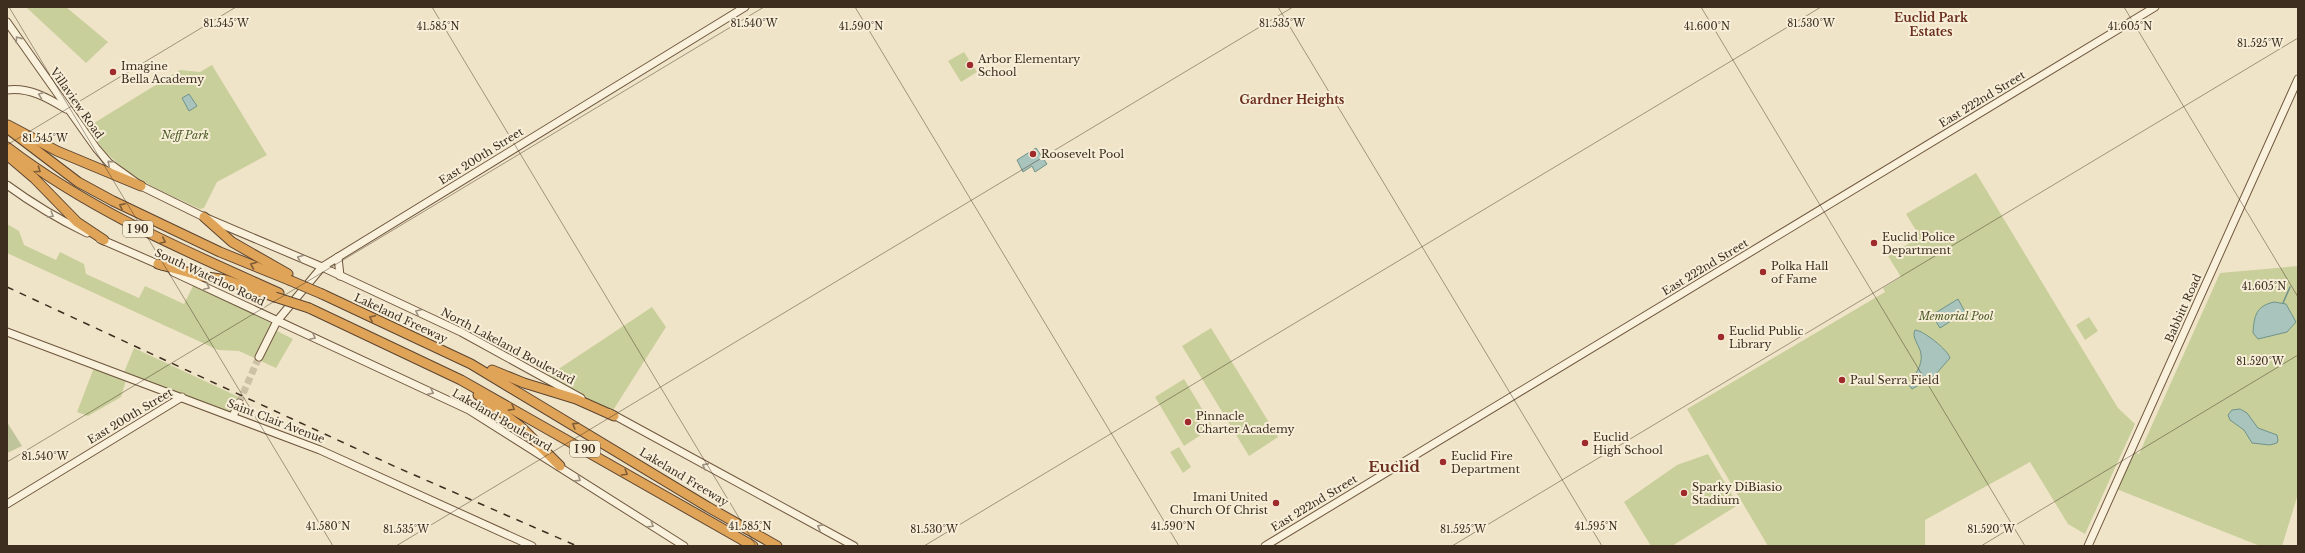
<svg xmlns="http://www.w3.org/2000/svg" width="2305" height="553" font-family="'Libre Baskerville',serif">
<rect width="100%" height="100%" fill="#f0e4c8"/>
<!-- green -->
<g fill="#c9cf9b">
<path d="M26 7H66L108 42 86 63Z"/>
<path d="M964 52 977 72 961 82 948 61Z"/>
<path d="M212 65 267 155 217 182 204 208 200 209C149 185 121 176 86 128L180 70 200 72Z"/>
<path d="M1976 173 2118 408 2135 424 2085 534 2068 524 2030 462 1925 520V546H1768L1687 409 1885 292 1883 288 1901 277 1888 256 1920 237 1906 214Z"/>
<path d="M7 224 19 231 24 245 56 260 60 252 84 264 86 274 139 298 145 286 184 304 195 282 277 321 273 329 293 339 276 368 239 351 218 350 7 253Z"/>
<path d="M2298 266V494L2282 546H2260L2114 488 2130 451 2139 454 2220 273Z"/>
<path d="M652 307 666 327 610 415 545 378Z"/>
<path d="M2089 317 2098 331 2085 340 2076 325Z"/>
<path d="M1211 328 1278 437 1249 456 1182 346Z"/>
<path d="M134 348 241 398 233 416 127 377 121 397 88 416 77 412 95 365 123 375Z"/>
<path d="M1184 379 1213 427 1184 446 1155 397Z"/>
<path d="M1179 447 1191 467 1183 473 1170 452Z"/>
<path d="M1708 454 1738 505 1672 546H1651L1624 502 1677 465Z"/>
</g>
<!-- cemetery -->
<path fill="#bfc49a" d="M7 422 22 446 7 453Z"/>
<!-- water -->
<g fill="#a9c4bc" stroke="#6f938a">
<path d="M189 94 197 106 189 111 182 98Z"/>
<path d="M1036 148 1047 164 1035 172 1032 166 1023 172 1017 160Z"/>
<path d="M1958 299 1965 312 1940 328 1932 315Z"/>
<path d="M2274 302 2286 304 2296 322 2287 332 2258 339 2253 333C2254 316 2256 306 2274 302Z"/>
<path d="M1915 330C1923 330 1948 350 1950 358L1935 375 1912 389 1909 385C1914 375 1923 366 1921 354 1920 346 1911 337 1915 330Z"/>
<path d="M2240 409 2247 413 2258 428 2277 435 2278 440 2277 443 2270 445 2252 443 2244 430 2230 420 2228 415 2232 410Z"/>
</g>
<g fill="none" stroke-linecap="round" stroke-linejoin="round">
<!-- stream -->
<path stroke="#6f938a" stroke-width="1.5" d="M2283 303 2290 287"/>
<!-- secondary-tunnel -->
<path stroke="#ccc0a6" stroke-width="7" stroke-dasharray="7 3.5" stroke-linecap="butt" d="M239 403 259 357"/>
<!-- secondary casing -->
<g stroke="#6f573f" stroke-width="9">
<g id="secondary">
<path d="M7 22 96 148 109 163 141 186 204 217 322 267 461 332 581 398"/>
<path d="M7 90C29 87 48 98 66 109"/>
<path d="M7 185C33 204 58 219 87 233"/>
<path d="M100 239 162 266"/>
<path d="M338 257 340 276"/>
<path d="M173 272 469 410 684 546"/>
<path d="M7 332 320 450 532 546"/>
<path d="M259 357 277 321 322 267 745 7"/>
<path d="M610 413 854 546"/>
<path d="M233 416 239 403"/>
<path d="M7 504 182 397"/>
<path d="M1265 546 2155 7"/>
<path d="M2088 546 2298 79"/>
</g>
</g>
<!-- highway casing -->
<g stroke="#5b4430" stroke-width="11">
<g id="highway">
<path d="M8 125 57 151 141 186"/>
<path d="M7 128 78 182 113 201 220 252 289 280"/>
<path d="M7 147C91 211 183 250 279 293"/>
<path d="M7 155 34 178 77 222 104 240"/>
<path d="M204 217 232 242 288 274"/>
<path d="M158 264 201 276 226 280 275 297"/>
<path d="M322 294 471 364 708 507 777 546"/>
<path d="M309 308 461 380 753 546"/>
<path d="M492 370 524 383 576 399 614 416"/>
<path d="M478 395 520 426 560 466"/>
</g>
</g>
<!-- secondary -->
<use href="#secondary" stroke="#faf1dc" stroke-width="7"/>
<!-- highway -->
<use href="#highway" stroke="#e0a458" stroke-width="9"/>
<!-- rail -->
<path stroke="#3d2e20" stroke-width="1.5" stroke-dasharray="7 7" stroke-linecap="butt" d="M7 287 396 467 577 546"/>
<!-- highway-bridge casing -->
<g stroke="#5b4430" stroke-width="11" stroke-linecap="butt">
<g id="highway-bridge">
<path d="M289 280 322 294"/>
<path d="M275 297 309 308"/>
</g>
</g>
<!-- highway-bridge -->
<use href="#highway-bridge" stroke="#e0a458" stroke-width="9"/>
</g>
<!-- one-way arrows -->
<defs><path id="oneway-chevron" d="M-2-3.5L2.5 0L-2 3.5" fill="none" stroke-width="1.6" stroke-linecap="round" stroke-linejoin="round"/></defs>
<g stroke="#9c907e">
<use href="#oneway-chevron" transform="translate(18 39) rotate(-125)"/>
<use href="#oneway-chevron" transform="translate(41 95) rotate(-159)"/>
<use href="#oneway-chevron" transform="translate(110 163) rotate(-138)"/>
<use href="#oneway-chevron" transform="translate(51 215) rotate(31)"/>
<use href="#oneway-chevron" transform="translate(300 258) rotate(-157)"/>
<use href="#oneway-chevron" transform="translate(207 287) rotate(25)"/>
<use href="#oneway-chevron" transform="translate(418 312) rotate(-155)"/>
<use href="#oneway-chevron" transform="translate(313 337) rotate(25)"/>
<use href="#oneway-chevron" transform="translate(431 392) rotate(26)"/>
<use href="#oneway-chevron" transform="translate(705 466) rotate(-153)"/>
<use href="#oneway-chevron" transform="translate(578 479) rotate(33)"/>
<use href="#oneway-chevron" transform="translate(651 525) rotate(32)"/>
<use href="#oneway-chevron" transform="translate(820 527) rotate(-152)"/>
</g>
<g stroke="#7e5d36">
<use href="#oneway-chevron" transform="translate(38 170) rotate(34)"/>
<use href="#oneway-chevron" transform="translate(122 206) rotate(-154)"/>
<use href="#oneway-chevron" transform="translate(163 241) rotate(25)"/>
<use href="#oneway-chevron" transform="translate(253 265) rotate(-158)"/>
<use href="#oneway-chevron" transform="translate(372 318) rotate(-155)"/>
<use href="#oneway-chevron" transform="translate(512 408) rotate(29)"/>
<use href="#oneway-chevron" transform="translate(575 425) rotate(-148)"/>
<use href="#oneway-chevron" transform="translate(625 473) rotate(31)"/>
</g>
<!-- ticks -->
<path fill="none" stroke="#3d2e20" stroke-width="1" stroke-opacity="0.45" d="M9 7 333 546M432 7 756 546M855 7 1179 546M1278 7 1602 546M1701 7 2025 546M2124 7 2298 297M7 145 236 7M7 462 764 7M396 546 1293 7M924 546 1821 7M1452 546 2298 38M1981 546 2298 355"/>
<!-- markers -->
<g fill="#9e2a2b" stroke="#f7eed8" stroke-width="1.5">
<circle cx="970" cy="65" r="4"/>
<circle cx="113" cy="72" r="4"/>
<circle cx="1033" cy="154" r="4"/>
<circle cx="1874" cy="243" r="4"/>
<circle cx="1763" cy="272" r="4"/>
<circle cx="1721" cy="337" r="4"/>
<circle cx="1842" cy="380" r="4"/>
<circle cx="1188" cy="422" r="4"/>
<circle cx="1585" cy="443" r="4"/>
<circle cx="1443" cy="462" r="4"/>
<circle cx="1684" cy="493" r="4"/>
<circle cx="1276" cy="503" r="4"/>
</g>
<g text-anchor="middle" stroke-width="4" stroke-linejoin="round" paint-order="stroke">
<!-- shield labels -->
<g fill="#f7eed8" stroke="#756857" stroke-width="1">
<rect x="123" y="221" width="30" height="16" rx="3"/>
<rect x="570" y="441" width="30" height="16" rx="3"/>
</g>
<g font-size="10" font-weight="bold" fill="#3d2e20">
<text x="138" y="233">I 90</text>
<text x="585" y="453">I 90</text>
</g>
<!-- poi labels -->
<g font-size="11" fill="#3d2e20" stroke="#f7eed8" text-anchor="start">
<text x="978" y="63">Arbor Elementary<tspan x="978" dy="13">School</tspan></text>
<text x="121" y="70">Imagine<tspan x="121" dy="13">Bella Academy</tspan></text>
<text x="1041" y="158">Roosevelt Pool</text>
<text x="1882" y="241">Euclid Police<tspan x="1882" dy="13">Department</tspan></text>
<text x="1771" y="270">Polka Hall<tspan x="1771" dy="13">of Fame</tspan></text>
<text x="1729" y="335">Euclid Public<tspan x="1729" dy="13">Library</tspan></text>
<text x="1850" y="384">Paul Serra Field</text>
<text x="1196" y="420">Pinnacle<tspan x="1196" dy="13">Charter Academy</tspan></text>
<text x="1593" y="441">Euclid<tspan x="1593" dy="13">High School</tspan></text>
<text x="1451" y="460">Euclid Fire<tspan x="1451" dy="13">Department</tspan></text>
<text x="1692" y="491">Sparky DiBiasio<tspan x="1692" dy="13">Stadium</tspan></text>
<text x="1268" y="501" text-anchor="end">Imani United<tspan x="1268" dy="13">Church Of Christ</tspan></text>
</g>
<!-- street labels -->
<g font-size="11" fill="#3d2e20" stroke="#f7eed8">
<text transform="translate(1982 99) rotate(-31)" y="4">East 222nd Street</text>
<text transform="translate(77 103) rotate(55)" y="4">Villaview Road</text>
<text transform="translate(481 156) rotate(-32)" y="4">East 200th Street</text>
<text transform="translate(1705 267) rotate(-31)" y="4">East 222nd Street</text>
<text transform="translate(210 277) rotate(25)" y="4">South Waterloo Road</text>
<text transform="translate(2183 308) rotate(-66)" y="4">Babbitt Road</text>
<text transform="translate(401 318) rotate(25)" y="4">Lakeland Freeway</text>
<text transform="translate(508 346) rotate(28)" y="4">North Lakeland Boulevard</text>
<text transform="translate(130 416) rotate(-31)" y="4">East 200th Street</text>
<text transform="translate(502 420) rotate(30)" y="4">Lakeland Boulevard</text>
<text transform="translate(276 421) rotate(21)" y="4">Saint Clair Avenue</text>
<text transform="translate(684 477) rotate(31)" y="4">Lakeland Freeway</text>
<text transform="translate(1314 503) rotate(-31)" y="4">East 222nd Street</text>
</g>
<!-- park labels -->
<g font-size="11" font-style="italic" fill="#4d5a26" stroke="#f7eed8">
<text x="185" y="139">Neff Park</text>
<text x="1956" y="320">Memorial Pool</text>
</g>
<!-- neighbourhood labels -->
<g font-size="12" font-weight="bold" fill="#6b2e1e" stroke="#f7eed8">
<text x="1931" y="22">Euclid Park<tspan x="1931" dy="14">Estates</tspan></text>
<text x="1292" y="104">Gardner Heights</text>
</g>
<!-- district labels -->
<g font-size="15" font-weight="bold" fill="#6b2e1e" stroke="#f7eed8">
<text x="1394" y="472">Euclid</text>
</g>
</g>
<g font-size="10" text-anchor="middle" fill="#3d2e20" stroke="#f7eed8" stroke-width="4" stroke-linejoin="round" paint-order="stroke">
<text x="226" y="27">81.545°W</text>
<text x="754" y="27">81.540°W</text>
<text x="1282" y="27">81.535°W</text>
<text x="1811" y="27">81.530°W</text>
<text x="438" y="30">41.585°N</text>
<text x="861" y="30">41.590°N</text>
<text x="1707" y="30">41.600°N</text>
<text x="2130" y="30">41.605°N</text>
<text x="2260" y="47">81.525°W</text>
<text x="45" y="142">81.545°W</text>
<text x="2264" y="290">41.605°N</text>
<text x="2260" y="365">81.520°W</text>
<text x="45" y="460">81.540°W</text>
<text x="328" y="530">41.580°N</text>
<text x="750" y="530">41.585°N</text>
<text x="1173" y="530">41.590°N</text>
<text x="1596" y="530">41.595°N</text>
<text x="406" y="533">81.535°W</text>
<text x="934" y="533">81.530°W</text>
<text x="1463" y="533">81.525°W</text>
<text x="1991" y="533">81.520°W</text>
</g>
<!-- border -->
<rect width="2305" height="553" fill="none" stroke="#3d2e20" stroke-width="16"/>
</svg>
